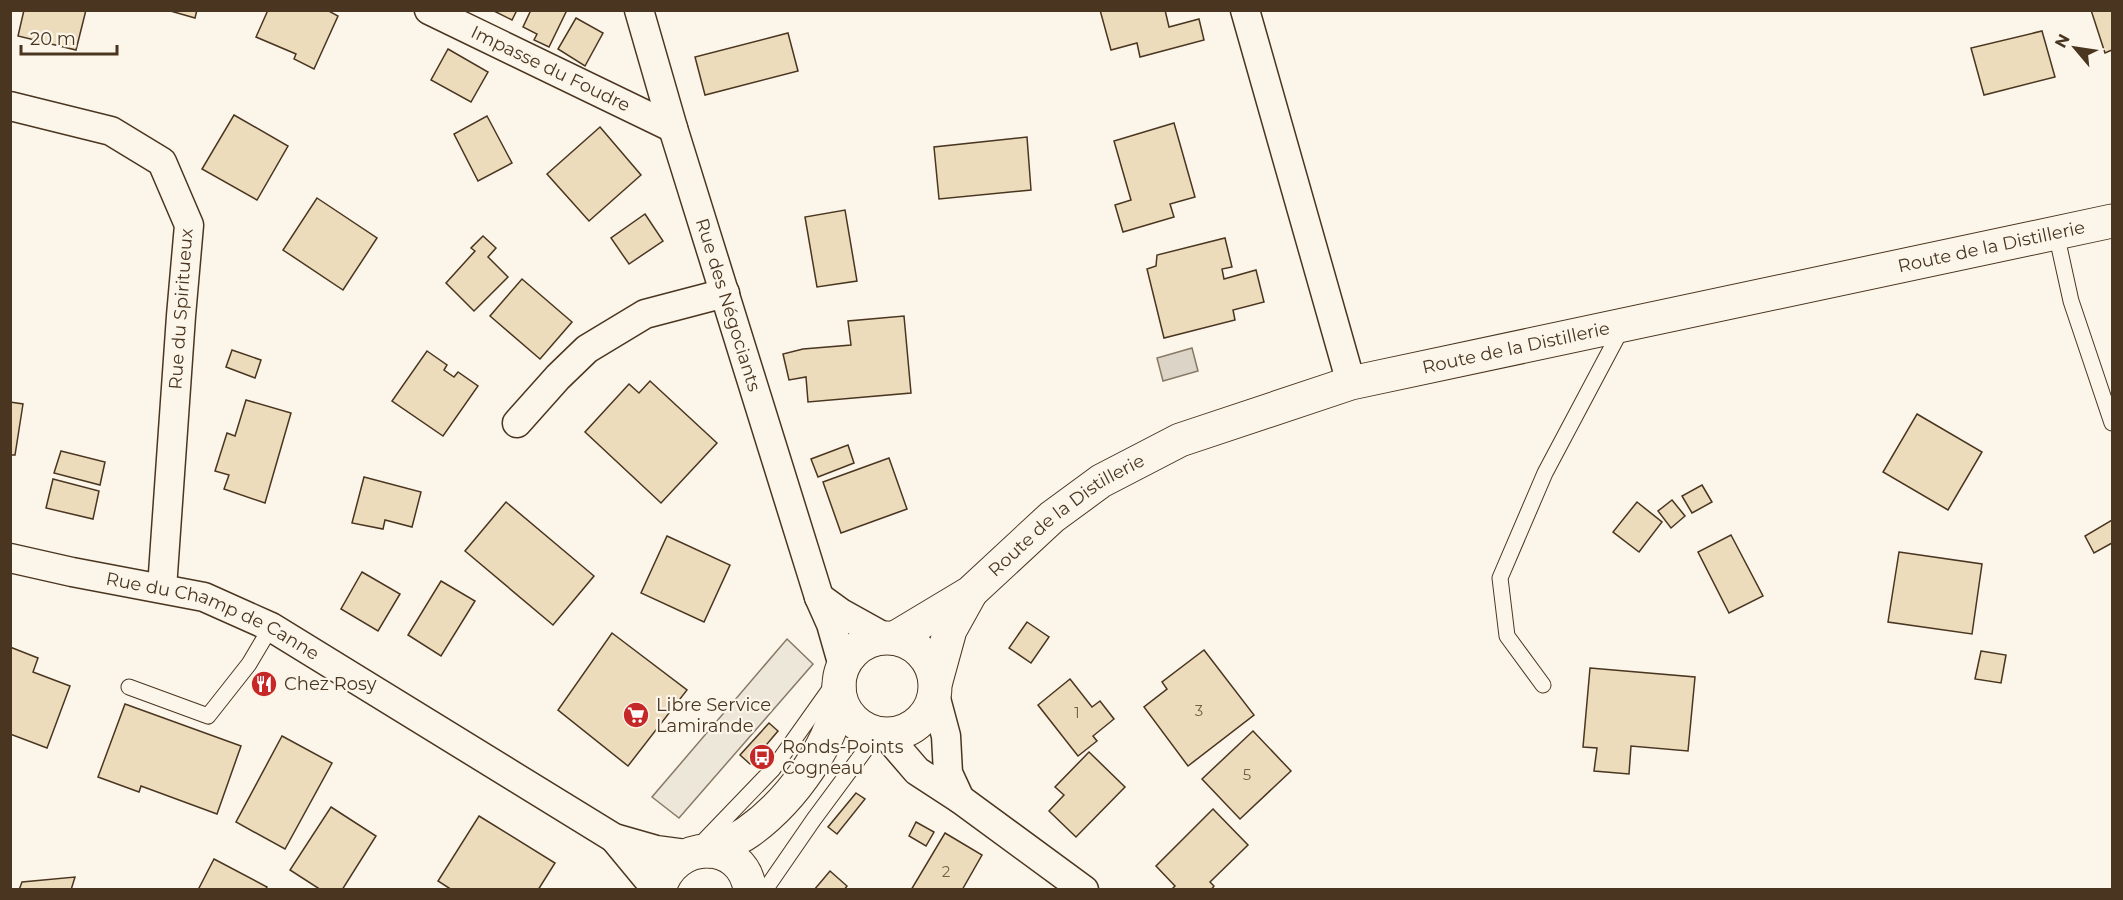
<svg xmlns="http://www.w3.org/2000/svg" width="2123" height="900" font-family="Montserrat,sans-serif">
<rect width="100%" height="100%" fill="#fbf6e9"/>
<!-- parking -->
<path fill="#ede7d9" stroke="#887966" stroke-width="1.5" d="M787 639 813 664 679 818 652 797Z"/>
<!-- water -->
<path fill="#dcd4c6" stroke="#887966" stroke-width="1.5" d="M1192 348 1198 371 1163 381 1157 358Z"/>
<!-- building -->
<g fill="#ecdcbc" stroke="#4a3520" stroke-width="1.5">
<path d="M24 10H86L76 50 18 36Z"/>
<path d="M167 10H197L195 18Z"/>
<path d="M268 10H327L338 16 314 69 294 59 296 54 256 37Z"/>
<path d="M492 10H517L512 20Z"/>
<path d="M531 10H567L549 47 534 40 537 34 523 27Z"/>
<path d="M1100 10H1165L1169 27 1199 19 1204 40 1140 57 1137 43 1111 50Z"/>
<path d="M2091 10H2112V50L2105 53Z"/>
<path d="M576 18 603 33 585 66 558 49Z"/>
<path d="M2042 31 2055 77 1984 95 1971 48Z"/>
<path d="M788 33 798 71 705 95 695 57Z"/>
<path d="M448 49 488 72 471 102 431 80Z"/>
<path d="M234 115 288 146 257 200 202 169Z"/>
<path d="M487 116 512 163 478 181 454 134Z"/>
<path d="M1174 123 1195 197 1170 204 1174 217 1123 232 1115 205 1131 200 1114 141Z"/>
<path d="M600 127 641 175 589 221 547 174Z"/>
<path d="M1027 137 1031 190 939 199 934 147Z"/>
<path d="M317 198 377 238 343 290 283 250Z"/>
<path d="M845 210 857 281 817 287 805 217Z"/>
<path d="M645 214 663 241 629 264 611 238Z"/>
<path d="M483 236 496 248 488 257 508 277 474 311 446 283 475 251 471 248Z"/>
<path d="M1225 238 1232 267 1222 269 1224 279 1256 270 1264 302 1233 310 1235 320 1164 338 1147 269 1156 266 1157 255Z"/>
<path d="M522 279 572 322 540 359 490 316Z"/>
<path d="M904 316 911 393 808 402 806 377 789 380 783 354 803 349 851 345 848 321Z"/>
<path d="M232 350 261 360 255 378 226 367Z"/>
<path d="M427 351 447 365 444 370 454 377 458 372 478 386 443 436 392 401Z"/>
<path d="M650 381 717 443 661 503 585 432 629 384 639 393Z"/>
<path d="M246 400 291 413 265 503 224 489 229 475 215 471 227 433 235 436Z"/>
<path d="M10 402 23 404 15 455H10Z"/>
<path d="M1917 414 1982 452 1948 510 1883 472Z"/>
<path d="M848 445 854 463 818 477 811 459Z"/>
<path d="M61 451 105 462 100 485 54 473Z"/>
<path d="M889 458 907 509 841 533 823 482Z"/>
<path d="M364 477 421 492 412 527 385 520 383 529 352 523Z"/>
<path d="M53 479 99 491 93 519 46 508Z"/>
<path d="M1702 485 1712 502 1692 513 1682 496Z"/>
<path d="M1672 500 1685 516 1671 528 1658 511Z"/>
<path d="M506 502 594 576 553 625 465 551Z"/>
<path d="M1637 502 1662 522 1639 552 1613 532Z"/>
<path d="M2112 520V543L2094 553 2085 536Z"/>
<path d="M1731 535 1763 596 1729 613 1698 552Z"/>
<path d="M667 536 730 565 704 622 641 593Z"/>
<path d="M1899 552 1982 564 1972 634 1888 622Z"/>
<path d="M362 572 400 594 378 631 341 609Z"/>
<path d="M441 581 475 601 441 656 408 635Z"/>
<path d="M1027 622 1049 637 1031 663 1009 648Z"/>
<path d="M612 633 687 690 628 766 558 710Z"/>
<path d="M10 647 38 658 33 672 70 686 47 748 10 734Z"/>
<path d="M1204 650 1254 715 1188 766 1144 707 1167 689 1162 682Z"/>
<path d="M1981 651 2006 655 2001 683 1975 679Z"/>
<path d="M1590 668 1695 677 1688 751 1631 746 1629 774 1594 771 1597 748 1583 747Z"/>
<path d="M1070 679 1092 707 1100 701 1114 719 1093 736 1097 741 1078 756 1038 705Z"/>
<path d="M125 704 241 746 217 814 141 786 139 792 98 777Z"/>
<path d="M769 723 778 731 750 764 740 755Z"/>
<path d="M1253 731 1291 771 1240 819 1202 779Z"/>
<path d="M282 736 332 763 285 849 236 822Z"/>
<path d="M1089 752 1125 787 1076 837 1049 811 1064 795 1055 787Z"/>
<path d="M856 793 865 799 837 834 828 827Z"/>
<path d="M331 807 376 836 342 890H321L290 870Z"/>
<path d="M1213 809 1248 845 1210 882 1214 886 1211 890H1171L1175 886 1156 866Z"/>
<path d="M479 816 555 863 538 890H452L438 881Z"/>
<path d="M916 822 934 832 926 846 909 836Z"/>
<path d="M945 833 982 855 962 890H911Z"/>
<path d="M214 859 267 887 265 890H198Z"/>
<path d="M830 871 847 886 844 890H814Z"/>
<path d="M75 877 71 890H19L22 882Z"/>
</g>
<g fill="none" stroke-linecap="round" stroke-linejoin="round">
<!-- lane casing -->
<g stroke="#4a3520" stroke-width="17">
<g id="lane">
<path d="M2056 233 2071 301 2112 423"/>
<path d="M1543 685 1507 636 1500 578 1545 473 1622 328"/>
<path d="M129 687 208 716 249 664 271 627"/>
<path d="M698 847 773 769 832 686"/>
<path d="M765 890 814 819 877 734"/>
</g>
</g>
<!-- street casing -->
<g stroke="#4a3520" stroke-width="31">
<g id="street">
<path id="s1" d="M429 10 673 128"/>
<path id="s2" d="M639 10 673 128 819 597 831 624 843 666"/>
<path d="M1245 10 1351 383"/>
<path d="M10 106 111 131 162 162 189 225 181 316 162 588"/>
<path d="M517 423 558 377 587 349 645 314 725 293"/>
<path id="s3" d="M10 558 72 572 204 597 271 627 614 838 656 850 686 854"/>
<path d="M819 597 841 613 886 638"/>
<path d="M935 695 946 736 948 773 960 799"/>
<path d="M886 735 917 771 960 799 1084 890"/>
<path d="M614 838 657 890"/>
</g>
</g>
<!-- secondary casing -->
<g stroke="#4a3520" stroke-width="35">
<g id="secondary">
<circle cx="887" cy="686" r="48"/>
<path id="s4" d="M895 638 970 593 1052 517 1101 481 1180 440 1351 383 2112 221"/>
<path d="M936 681 950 630 970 594"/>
<path d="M710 851C722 845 737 840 748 832 789 803 840 738 839 686"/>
<path d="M659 890C673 838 743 838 750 890"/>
</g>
</g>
<!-- lane -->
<use href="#lane" stroke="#fbf6e9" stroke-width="15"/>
<!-- street -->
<use href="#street" stroke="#fbf6e9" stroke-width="28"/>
<!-- secondary -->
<use href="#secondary" stroke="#fbf6e9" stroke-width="33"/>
</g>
<!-- icons -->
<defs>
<g id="restaurant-disc" transform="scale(1.35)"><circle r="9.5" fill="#c62828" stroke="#fbf6e9"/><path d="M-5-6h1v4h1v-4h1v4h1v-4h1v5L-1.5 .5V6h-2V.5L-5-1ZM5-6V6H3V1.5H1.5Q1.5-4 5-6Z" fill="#fff"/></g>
<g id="supermarket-disc" transform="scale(1.35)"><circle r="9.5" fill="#c62828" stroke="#fbf6e9"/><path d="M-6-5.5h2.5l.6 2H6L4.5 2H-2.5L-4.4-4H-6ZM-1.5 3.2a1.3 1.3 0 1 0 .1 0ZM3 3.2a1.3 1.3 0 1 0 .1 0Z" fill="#fff"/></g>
<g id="bus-disc" transform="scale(1.35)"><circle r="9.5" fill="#c62828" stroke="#fbf6e9"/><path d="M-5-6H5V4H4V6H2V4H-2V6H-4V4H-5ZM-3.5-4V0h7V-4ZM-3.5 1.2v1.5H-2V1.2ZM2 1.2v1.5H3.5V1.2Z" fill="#fff"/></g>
</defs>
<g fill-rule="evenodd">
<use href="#restaurant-disc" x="264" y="684"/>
<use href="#supermarket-disc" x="636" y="715"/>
<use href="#bus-disc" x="762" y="757"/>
</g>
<g text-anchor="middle" stroke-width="4.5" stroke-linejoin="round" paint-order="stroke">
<!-- number labels -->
<g font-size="15" fill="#725f47">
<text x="1199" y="716">3</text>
<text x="1077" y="718">1</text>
<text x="1247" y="780">5</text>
<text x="946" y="877">2</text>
</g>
<!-- street labels -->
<g font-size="18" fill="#4a3520" stroke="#fbf6e9">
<text dy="6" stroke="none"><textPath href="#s1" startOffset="135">Impasse du Foudre</textPath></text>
<text dy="6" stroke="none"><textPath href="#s4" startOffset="1184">Route de la Distillerie</textPath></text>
<text dy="6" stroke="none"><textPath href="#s2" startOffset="308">Rue des Négociants</textPath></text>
<text transform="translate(181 309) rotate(-86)" y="6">Rue du Spiritueux</text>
<text dy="6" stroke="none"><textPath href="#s4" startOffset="698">Route de la Distillerie</textPath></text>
<text dy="6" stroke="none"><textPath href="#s4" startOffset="212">Route de la Distillerie</textPath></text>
<text dy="6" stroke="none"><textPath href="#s3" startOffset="212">Rue du Champ de Canne</textPath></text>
</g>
<!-- poi labels -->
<g font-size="18" fill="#4a3520" stroke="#fbf6e9" text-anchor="start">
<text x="284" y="690">Chez Rosy</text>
<text x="656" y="711">Libre Service<tspan x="656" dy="21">Lamirande</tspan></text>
<text x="782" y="753">Ronds-Points<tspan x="782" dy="21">Cogneau</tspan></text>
</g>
</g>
<!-- border -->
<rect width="2123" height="900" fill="none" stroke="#4a3520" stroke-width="24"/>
<!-- north arrow -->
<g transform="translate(2075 48) rotate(299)" stroke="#fbf6e9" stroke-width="4.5" paint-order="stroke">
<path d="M0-4.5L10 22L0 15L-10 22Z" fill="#4a3520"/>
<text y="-9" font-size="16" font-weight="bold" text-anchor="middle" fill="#4a3520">N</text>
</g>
<!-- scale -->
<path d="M21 45v9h96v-9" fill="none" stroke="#4a3520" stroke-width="3"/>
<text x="30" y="45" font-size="18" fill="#4a3520" stroke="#fbf6e9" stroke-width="4.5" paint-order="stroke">20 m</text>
</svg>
